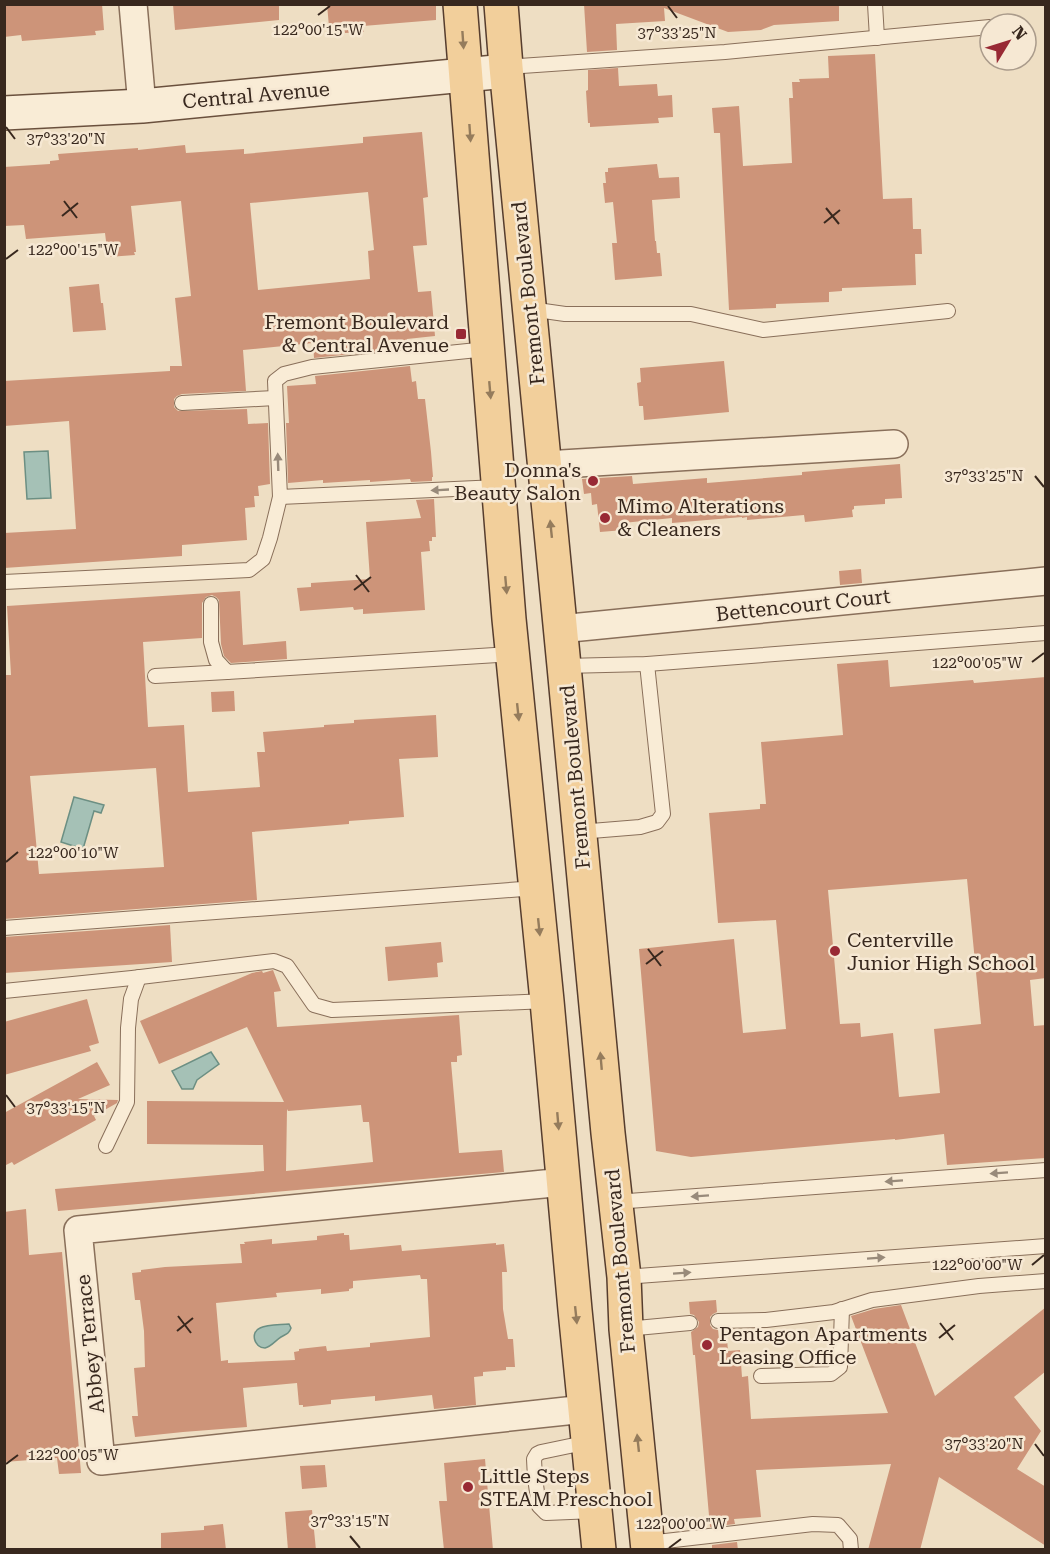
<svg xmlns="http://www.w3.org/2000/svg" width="1050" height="1554" font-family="'Roboto Serif',serif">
<rect width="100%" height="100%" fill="#eedec3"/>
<!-- water -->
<g fill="#a5c1b6" stroke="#6c8f83" stroke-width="1.5">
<path d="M48 451 51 498 27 499 24 452Z"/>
<path d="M74 797 104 805 101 813 94 811 83 849 61 842Z"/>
<path d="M211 1052 219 1064 197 1080 193 1089H182L172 1071Z"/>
<path d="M289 1324 291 1328C289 1334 286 1334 281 1337 276 1340 271 1347 265 1348 254 1348 250 1332 260 1328 268 1324 280 1325 289 1324Z"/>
</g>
<!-- building -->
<g fill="#cd9479" fill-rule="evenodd">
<path d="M4 4H102L104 30 95 31 96 35 22 41 21 35 4 37Z"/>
<path d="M173 4H279V20L175 30Z"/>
<path d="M327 4H436V20L363 26 364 32 345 33 344 25 329 27Z"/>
<path d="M584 4H839V21L774 25 761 30 728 32 664 8 665 21 616 24 617 50 587 52Z"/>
<path d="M875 54 883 199 912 198 913 229H921L922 254H915L916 285 842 288V291L829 292V302L776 304V308L729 310 720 133H714L712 108 739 106 743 166 792 163 789 98H793L792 82H800L799 79 829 78 828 56Z"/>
<path d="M618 68 619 86 657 84 658 96 672 95 673 117 658 118 659 123 590 127V123H588L586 91 588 90V70Z"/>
<path d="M422 132 428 197 423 198 427 245 413 246 418 292 431 291 435 336 407 339 408 348 314 358 313 343 243 350 246 391 182 394 177 396 174 399V407L178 411 247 409 248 424 268 423 270 484 258 486 259 496H254L255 507 245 508 247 540 182 545V556L4 568V533L76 529 69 421 4 426V381L170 371V366H182L175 298 191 296 181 201 131 206 136 252H134L135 255 108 257 105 233 26 239 24 225 4 226V167L50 164V161L59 160 58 154 138 148V150L185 145 186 153 244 149V154L363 143V137ZM368 192 374 250 368 251 370 279 258 290 250 203Z"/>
<path d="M657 164 659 178 679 177 680 198 652 200 655 241H656L657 253H660L662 276 615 280 612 243H617L613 202 605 203 603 183H606L605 172H608V168Z"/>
<path d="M99 284 101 303H103L106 330 73 332 69 287Z"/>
<path d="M724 361 729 412 644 420 643 406H639L637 383 641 382 640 368Z"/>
<path d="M410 366 412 382 416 381 418 399H425L431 452 433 477H432V481L411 482 410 479 370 482V480L323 483V480L288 483 286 423H289L287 386 316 384 315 376Z"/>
<path d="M900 464 902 498 885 499V504L854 506V509L852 510 853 517 805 522 804 515 747 520V517L742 518V517L672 523V518L623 523 624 530 600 532 597 504 592 505 591 493 584 494 582 479 632 476 633 484 707 478V483L719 482 802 475V472L850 468Z"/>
<path d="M434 499 436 537H432V541H429L430 551 421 552 425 610 363 614V609L354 610 353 607 300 611 297 588 311 587V583L370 579 366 522 421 518 416 500Z"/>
<path d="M861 569 862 583 840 585 839 571Z"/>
<path d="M240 591 243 645 286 641 287 659 231 663 224 656 221 644 219 600 216 597 212 595 206 597 202 603V638L143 642 148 727 184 725 188 792 260 787 257 752H265L263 732 324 727V725L354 723V720L436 715 438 757 399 759 404 817 349 821V824L252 832 257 900 4 919V675H11L7 606ZM156 768 164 867 39 874 30 776Z"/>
<path d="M888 660 890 687 973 680 974 683 1046 677V978L1030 980 1034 1026 1046 1025V1158L947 1165 944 1134 895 1140V1139L691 1157 656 1151 639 949 734 939 743 1033 786 1029 776 920 718 923 709 813 760 809V804H766L761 742 843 735 837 664ZM967 879 981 1024 934 1029 940 1093 899 1097 893 1033 861 1037 860 1023 840 1024 828 890Z"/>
<path d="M234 691 235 711 212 712 211 692Z"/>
<path d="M170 925 172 962 4 973V937Z"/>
<path d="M441 942 443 962 437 963 438 977 388 981 385 947Z"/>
<path d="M273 970 281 991 274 992 277 1027 459 1015 462 1055 457 1056V1062H451L459 1153 502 1150 504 1172 58 1211 55 1189 264 1171 263 1145 147 1144V1101L284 1102 247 1027 159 1064 140 1021 252 973 262 971 263 973ZM361 1105 363 1122H369L373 1162 286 1171 287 1109 288 1111Z"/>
<path d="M87 999 99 1043 89 1046 91 1051 4 1075V1022Z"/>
<path d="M97 1062 110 1085 78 1099 118 1100 117 1103 94 1116 96 1120 14 1165 12 1162 4 1166V1113Z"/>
<path d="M26 1209 29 1255 62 1252 81 1473 59 1474 57 1458 4 1462V1212Z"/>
<path d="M344 1233V1235H349L350 1250 401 1245 402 1251 496 1243V1245L504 1244 507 1272H502L503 1309 508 1339H513L515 1367H506V1370L483 1372V1376L474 1377 476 1405 434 1409 432 1395 375 1401V1396L331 1400V1404L303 1407V1405H299L297 1383 243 1388 247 1427 183 1432 135 1437 132 1416H138L134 1368 145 1367 144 1331 140 1300H135L132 1273 141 1272V1270L165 1267 242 1263 240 1244H245L244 1242 272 1239V1244L317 1240V1236ZM420 1275 421 1279H427L430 1337 370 1343V1347L327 1351 326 1346 299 1349V1351L294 1352 295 1360 228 1363V1360L221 1361 216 1303 277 1297 276 1293 321 1289V1294L349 1291V1289L353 1288V1281Z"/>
<path d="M716 1300 717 1312 713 1314 710 1317V1325L713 1329 718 1330 719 1340 727 1339 728 1351 740 1350 742 1377 748 1376 751 1419 888 1413 851 1316 874 1309 901 1305 935 1396 1046 1307V1371L1014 1397 1041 1431 1017 1469 1046 1487V1546L939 1477 920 1550H868L891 1464 756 1470 761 1517 734 1519 735 1524 710 1527 695 1355H693L691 1332 698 1327 699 1322 694 1315 690 1314 689 1302Z"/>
<path d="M485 1459 493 1550H444L439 1501H447L444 1463Z"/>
<path d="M325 1465 327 1487 302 1489 300 1466Z"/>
<path d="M312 1510 316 1550H288L285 1512Z"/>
<path d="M223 1524 226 1550H161V1533L204 1530V1526Z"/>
<path d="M737 1542 738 1550H712V1545Z"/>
</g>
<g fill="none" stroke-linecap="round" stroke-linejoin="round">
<!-- lane casing -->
<g stroke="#896f5a" stroke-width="16">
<g id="lane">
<path d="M875 4 877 38"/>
<path d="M506 67 725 52 990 27"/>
<path d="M530 309 565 314H691L763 330 948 311"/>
<path d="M487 349 312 367 284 374 275 381 280 497 498 487"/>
<path d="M182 403 275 398"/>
<path d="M4 582 249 570 263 559 270 538 280 497"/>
<path d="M211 604V642L216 660 227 672 512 654"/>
<path d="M564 666 647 664 1046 633"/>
<path d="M155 676 227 672"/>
<path d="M579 832 640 827 657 822 663 814 647 664"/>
<path d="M4 928 536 888"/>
<path d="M4 991 132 978 274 961 287 966 314 1005 332 1010 547 1001"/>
<path d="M106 1146 127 1102 128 1028 131 999 139 977"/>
<path d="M615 1202 1046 1170"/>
<path d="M624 1277 1046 1246"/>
<path d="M718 1321 766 1320 834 1312 872 1300 979 1286 1046 1281"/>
<path d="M626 1329 690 1323"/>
<path d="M761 1376 831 1374 840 1367 842 1309"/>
<path d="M589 1442 541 1452 537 1454 534 1459 535 1478 539 1506 546 1513 595 1511"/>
<path d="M648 1543 813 1524 838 1525 850 1539 851 1550"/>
</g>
</g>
<!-- street casing -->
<g stroke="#896f5a" stroke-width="30">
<g id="street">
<path d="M133 4 142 106"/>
<path d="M545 465 894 444"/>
<path d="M560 629 1046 581"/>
<path d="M564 1182 78 1230 101 1461 585 1409"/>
</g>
</g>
<!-- secondary casing -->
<g stroke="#6a503d" stroke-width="36">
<path id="secondary" d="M4 113 142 106 506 71"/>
</g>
<!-- primary casing -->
<g stroke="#563d2e" stroke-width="36">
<g id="primary">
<path d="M460 4 509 619 547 1001 575 1310 599 1550"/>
<path d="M501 4 506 67 564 666 608 1133 624 1277 626 1329 648 1550"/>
</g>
</g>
<!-- lane -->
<use href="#lane" stroke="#f9ecd6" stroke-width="14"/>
<!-- street -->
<use href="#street" stroke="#f9ecd6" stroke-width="27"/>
<!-- secondary -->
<use href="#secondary" stroke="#f9ecd6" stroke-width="33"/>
<!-- primary -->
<use href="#primary" stroke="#f2cf9b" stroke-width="33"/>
</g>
<!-- one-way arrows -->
<defs><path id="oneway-solid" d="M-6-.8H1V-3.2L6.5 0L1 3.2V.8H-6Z" transform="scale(1.5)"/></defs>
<g fill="#957c5c">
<use href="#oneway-solid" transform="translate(463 40) rotate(86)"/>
<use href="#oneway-solid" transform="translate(470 133) rotate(86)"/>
<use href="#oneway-solid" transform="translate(490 390) rotate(85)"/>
<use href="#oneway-solid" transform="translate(551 529) rotate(-96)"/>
<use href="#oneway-solid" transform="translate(506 585) rotate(85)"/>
<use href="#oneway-solid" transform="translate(518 712) rotate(84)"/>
<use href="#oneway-solid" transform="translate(539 927) rotate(84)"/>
<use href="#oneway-solid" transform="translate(601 1061) rotate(-95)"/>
<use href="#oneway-solid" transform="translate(558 1121) rotate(85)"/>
<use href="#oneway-solid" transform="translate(576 1315) rotate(84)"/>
<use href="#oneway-solid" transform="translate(638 1443) rotate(-96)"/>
</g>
<g fill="#988a7a">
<use href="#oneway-solid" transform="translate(278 462) rotate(-92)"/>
<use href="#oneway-solid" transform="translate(440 490) rotate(177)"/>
<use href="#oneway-solid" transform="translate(999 1173) rotate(176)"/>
<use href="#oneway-solid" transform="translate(894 1181) rotate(176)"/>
<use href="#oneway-solid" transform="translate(700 1196) rotate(176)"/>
<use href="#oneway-solid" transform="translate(876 1258) rotate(-4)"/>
<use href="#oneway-solid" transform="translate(682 1273) rotate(-4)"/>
</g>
<!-- ticks -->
<path fill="none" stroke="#38281e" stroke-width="2" d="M668 6 677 18M318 15 330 6M6 127 15 139M64 201 77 218M826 208 839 224M62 216 78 203M824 223 840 210M6 259 18 250M1035 476 1044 487M356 575 369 592M354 590 371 577M1032 662 1044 653M6 862 18 852M648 949 661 966M646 964 663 951M6 1095 15 1107M1032 1265 1044 1255M178 1316 191 1333M940 1323 953 1340M177 1331 193 1318M939 1338 955 1325M1035 1444 1044 1456M6 1464 18 1455M350 1536 360 1548M669 1548 681 1539"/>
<!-- markers -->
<g fill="#982934" stroke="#f6e8d3" stroke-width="2">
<rect x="455" y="328" width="12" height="12" rx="3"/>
<circle cx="593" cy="481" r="6"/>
<circle cx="605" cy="518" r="6"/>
<circle cx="835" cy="951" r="6"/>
<circle cx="707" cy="1345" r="6"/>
<circle cx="468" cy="1487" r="6"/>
</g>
<g text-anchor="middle" stroke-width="5" stroke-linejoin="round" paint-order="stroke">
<!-- street labels -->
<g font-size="20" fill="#38281e" stroke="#f6e8d3">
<text transform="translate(256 95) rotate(-5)" y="7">Central Avenue</text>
<text transform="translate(528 293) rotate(-96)" y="7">Fremont Boulevard</text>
<text transform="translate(803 605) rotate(-6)" y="7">Bettencourt Court</text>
<text transform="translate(575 777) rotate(-95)" y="7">Fremont Boulevard</text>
<text transform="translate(620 1261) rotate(-95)" y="7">Fremont Boulevard</text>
<text transform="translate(90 1344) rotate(-96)" y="7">Abbey Terrace</text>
</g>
<!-- poi labels -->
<g font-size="20" fill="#38281e" stroke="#f6e8d3" text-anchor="start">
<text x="449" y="329" text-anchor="end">Fremont Boulevard<tspan x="449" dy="23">&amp; Central Avenue</tspan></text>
<text x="581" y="477" text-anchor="end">Donna's<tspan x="581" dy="23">Beauty Salon</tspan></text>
<text x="617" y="513">Mimo Alterations<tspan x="617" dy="23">&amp; Cleaners</tspan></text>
<text x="847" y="947">Centerville<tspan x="847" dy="23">Junior High School</tspan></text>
<text x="719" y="1341">Pentagon Apartments<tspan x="719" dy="23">Leasing Office</tspan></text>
<text x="480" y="1483">Little Steps<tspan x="480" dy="23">STEAM Preschool</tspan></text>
</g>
</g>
<g font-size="15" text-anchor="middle" fill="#38281e" stroke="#f6e8d3" stroke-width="5" stroke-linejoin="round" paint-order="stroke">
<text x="318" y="35">122°00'15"W</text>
<text x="677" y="38">37°33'25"N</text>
<text x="66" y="144">37°33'20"N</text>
<text x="73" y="255">122°00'15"W</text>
<text x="984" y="481">37°33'25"N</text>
<text x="977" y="668">122°00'05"W</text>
<text x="73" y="858">122°00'10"W</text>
<text x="66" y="1113">37°33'15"N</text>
<text x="977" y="1270">122°00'00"W</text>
<text x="984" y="1449">37°33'20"N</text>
<text x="73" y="1460">122°00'05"W</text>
<text x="350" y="1526">37°33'15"N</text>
<text x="681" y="1529">122°00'00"W</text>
</g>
<!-- border -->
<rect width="1050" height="1554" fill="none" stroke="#38281e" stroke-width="12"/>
<!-- north arrow -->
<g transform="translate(1008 42) rotate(52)"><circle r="28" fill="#f6e8d3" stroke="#aa9b8b" stroke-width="1.5"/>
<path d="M0-4.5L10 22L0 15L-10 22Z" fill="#982934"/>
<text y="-9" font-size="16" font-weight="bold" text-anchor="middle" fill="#38281e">N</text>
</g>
</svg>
